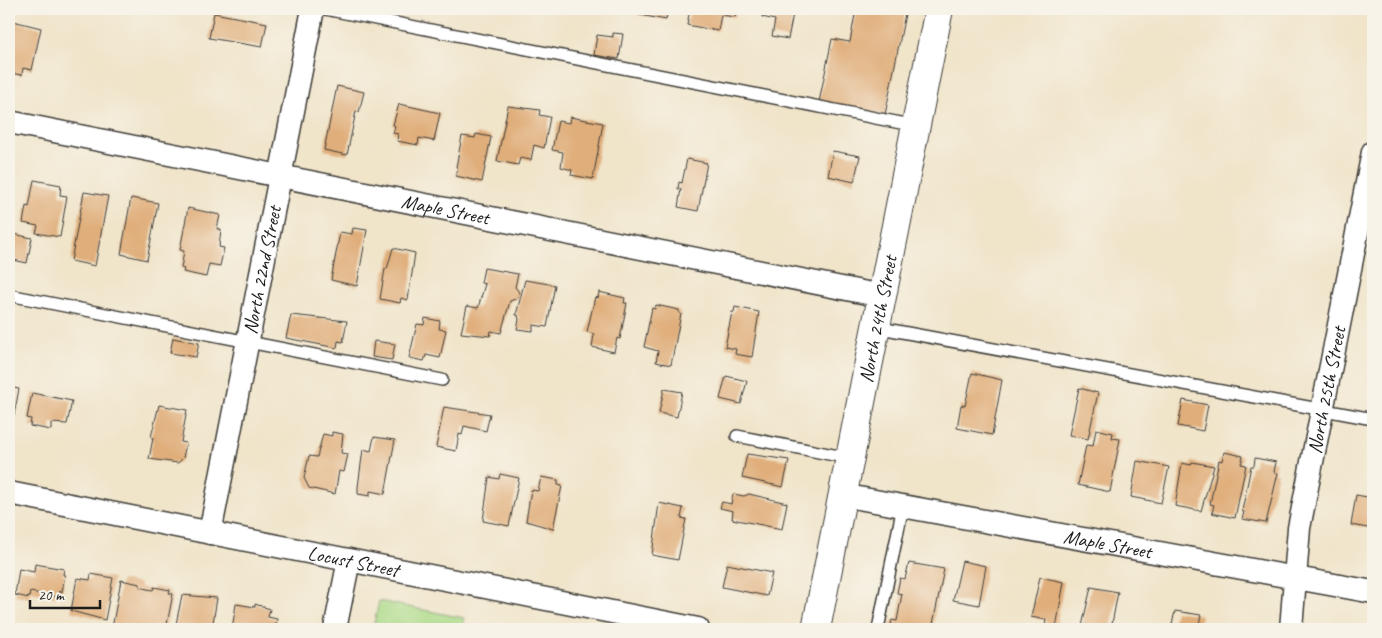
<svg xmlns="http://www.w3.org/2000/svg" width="1382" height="638" font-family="Caveat,sans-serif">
<rect width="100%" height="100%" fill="#f7f3e8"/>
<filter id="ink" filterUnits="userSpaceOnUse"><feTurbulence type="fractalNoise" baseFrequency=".02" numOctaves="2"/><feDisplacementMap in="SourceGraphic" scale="10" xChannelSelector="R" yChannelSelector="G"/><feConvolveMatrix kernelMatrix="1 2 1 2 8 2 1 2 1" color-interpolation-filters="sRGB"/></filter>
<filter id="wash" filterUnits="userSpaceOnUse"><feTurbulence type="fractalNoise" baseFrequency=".0096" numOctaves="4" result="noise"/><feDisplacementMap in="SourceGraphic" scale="20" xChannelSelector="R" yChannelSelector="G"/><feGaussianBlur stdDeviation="1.12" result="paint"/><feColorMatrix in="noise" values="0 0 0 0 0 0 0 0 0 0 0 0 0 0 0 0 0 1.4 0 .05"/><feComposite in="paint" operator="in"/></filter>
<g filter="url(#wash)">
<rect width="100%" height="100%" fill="#f0e4c9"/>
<!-- green -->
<path fill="#abda87" stroke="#647b52" d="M379 601 464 618 462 629H373Z"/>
<g id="blocks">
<!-- building -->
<g fill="#e0ae7a">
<path d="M636 9H668L666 20 635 14Z"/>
<path d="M690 9H737L735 17 721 15 718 31 687 25Z"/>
<path d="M764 9H794L788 39 772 36 775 20 762 17Z"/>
<path d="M856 9H906L885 115 819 102 832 39 850 42Z"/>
<path d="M214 13 267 23 262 47 209 38Z"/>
<path d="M9 20 41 28 32 70 23 68 22 75 9 73Z"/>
<path d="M613 33 623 34 619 59 594 55 597 35 613 37Z"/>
<path d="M337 86 364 92 359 112 356 111 347 155 324 150Z"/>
<path d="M399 104 440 113 434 141 419 138 418 145 397 141 398 134 393 133 395 126 393 125Z"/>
<path d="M508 106 540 110 539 115 550 117 544 148 534 145 531 160 520 158 518 165 497 161Z"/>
<path d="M570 117 603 123 593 179 571 175 572 170 561 167 563 152 552 150 558 121 569 123Z"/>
<path d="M476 134 491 137 482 182 456 176 458 168 456 167 462 136 475 138Z"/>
<path d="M833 151 860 156 854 182 828 176Z"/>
<path d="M687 159 707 163 698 211 678 207 681 189H678L679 182 682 183Z"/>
<path d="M34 180 61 185 60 195 67 196 60 237 36 233 38 226 23 223 26 206 29 207Z"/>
<path d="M84 192 108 196 95 266 71 261Z"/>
<path d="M131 198 158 203 147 260 121 254Z"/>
<path d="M188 208 220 215 217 229H221L219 247 224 248 220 266 209 264 206 277 183 272 184 269 181 268 184 251 180 250Z"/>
<path d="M353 228 367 230 357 286 331 280 340 232 352 234Z"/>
<path d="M9 233 32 238 27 263 9 259Z"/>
<path d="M393 248 415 253 408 300 401 298 400 303 380 299 385 269H387Z"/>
<path d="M484 268 518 274 515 287 519 292 518 298 510 301 501 333 491 331 490 336 461 333 467 306 478 308 485 284 481 283Z"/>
<path d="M525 280 555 285 547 327 533 325V331L517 329 519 320 518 315H516Z"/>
<path d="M599 292 625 298 624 303H627L620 339 617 338 614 352 592 347 594 334 587 332 595 297 598 298Z"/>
<path d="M656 305 679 310V313L681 314 671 365 656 362 658 351 644 347 652 308 655 309Z"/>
<path d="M735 307 759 312 752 357 735 354 736 349 725 347 732 312H734Z"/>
<path d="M291 315 347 321 343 342 338 341 337 348 286 338Z"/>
<path d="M425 318 440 321 439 329 446 330 440 358 426 355 424 361 409 358 417 324 424 325Z"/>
<path d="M173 338 199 343 196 357 170 353Z"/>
<path d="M374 341 395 344 392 360 372 357Z"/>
<path d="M972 373 1002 380 992 435 957 428 961 405 965 406Z"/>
<path d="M726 376 747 381 741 404 720 399Z"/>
<path d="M9 387 19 389 14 415 9 414Z"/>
<path d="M1079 388 1098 393 1088 439 1069 435Z"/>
<path d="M664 389 682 392 677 417 659 413Z"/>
<path d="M32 393 72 401 67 424 51 423V430L30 426 31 419 27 418Z"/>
<path d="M1183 400 1208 405 1203 431 1178 426Z"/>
<path d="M159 405 187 410 181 442 186 443 183 458 178 463 149 459 153 438 151 437Z"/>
<path d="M444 407 490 414 486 431 464 426 462 435 459 434 456 451 436 447Z"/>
<path d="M1096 429 1113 433 1112 438 1120 439 1110 492 1078 485 1086 445 1093 446Z"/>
<path d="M332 432 343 434 341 453 348 454 344 472 339 471 335 494 309 488 304 478 309 456 317 457 323 434 332 436Z"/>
<path d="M374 437 395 440 385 494 370 491V496L358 494V487L363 449 371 451Z"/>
<path d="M1224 452 1243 456 1241 464 1246 465 1235 518 1212 513 1214 505 1210 504 1219 460 1222 461Z"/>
<path d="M747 454 789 460 783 487 742 478Z"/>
<path d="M1255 458 1276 462 1274 472 1278 473 1266 523 1242 519 1244 512 1242 511 1251 466H1254Z"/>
<path d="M1137 461 1169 467 1161 503 1131 497Z"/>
<path d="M1192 462 1214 466 1201 511 1175 506 1182 463 1191 465Z"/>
<path d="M500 474 519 478 509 526 483 521 489 477 499 479Z"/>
<path d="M541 477 558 480V485L562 486 553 529 526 521 531 490 538 491Z"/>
<path d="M733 494 744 496 749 494 787 503 782 529 732 519 733 511 720 508 722 502 731 504Z"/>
<path d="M1356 495 1373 498V529L1351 525Z"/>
<path d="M659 503 683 508 681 518 686 519 678 560 652 555Z"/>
<path d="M962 561 986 566 979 605 953 600Z"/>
<path d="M909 563 944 569 932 629H890L892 620 897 621 902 594 897 593 900 578 905 579Z"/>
<path d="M35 564 64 569 63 575H65L62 592 60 591 59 597 30 592 29 598 15 595 19 569 34 572Z"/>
<path d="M727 564 772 573 767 596 722 587Z"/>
<path d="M91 574 113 578 105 620 71 611 77 578 90 580Z"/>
<path d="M1040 577 1064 582 1056 628 1045 626 1046 620 1031 617Z"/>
<path d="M121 580 140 584V587L147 589 153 590 154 587 170 590 169 593 173 594 166 629 112 628Z"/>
<path d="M1091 587 1118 592 1111 629H1092L1082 626Z"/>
<path d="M182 595 217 598 212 629H175Z"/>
<path d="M236 604 255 607V604L270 609 268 617 277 619 275 629H232Z"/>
<path d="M1175 611 1201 615 1198 629H1171Z"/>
</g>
</g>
</g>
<g filter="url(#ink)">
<use href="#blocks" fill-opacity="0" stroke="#3c3a36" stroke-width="1"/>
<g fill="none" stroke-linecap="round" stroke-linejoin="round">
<!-- service casing -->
<g stroke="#3c3a36" stroke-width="14">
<g id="service">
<path d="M325 9 916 126"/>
<path d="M9 295 442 380"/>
<path d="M875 327 1373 419"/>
<path d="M737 436 849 458"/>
<path d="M878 629 903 506"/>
</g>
</g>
<!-- minor casing -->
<g stroke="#3c3a36" stroke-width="25">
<g id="minor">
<path id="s1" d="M9 122 882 296"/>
<path id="s2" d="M9 493 698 629"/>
<path id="s3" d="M842 495 1373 592"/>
<path id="s4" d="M210 533 313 9"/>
<path d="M335 629 349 560"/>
<path id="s5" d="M1291 629 1299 528 1373 152"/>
</g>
</g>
<!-- secondary casing -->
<g stroke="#3c3a36" stroke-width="30">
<g id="secondary">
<path id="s6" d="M816 629 939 9"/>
</g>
</g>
<!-- service -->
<use href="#service" stroke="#fff" stroke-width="11"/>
<!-- minor -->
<use href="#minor" stroke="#fff" stroke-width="22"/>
<!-- secondary -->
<use href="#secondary" stroke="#fff" stroke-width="28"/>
</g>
</g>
<g text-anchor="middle" stroke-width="4.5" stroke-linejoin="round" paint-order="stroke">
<!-- street labels -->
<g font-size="20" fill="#1c1c1c" stroke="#f7f3e8">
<text dy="7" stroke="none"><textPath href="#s1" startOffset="445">Maple Street</textPath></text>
<text dy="7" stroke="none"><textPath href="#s4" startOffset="268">North 22nd Street</textPath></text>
<text dy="7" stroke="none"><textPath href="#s6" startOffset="316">North 24th Street</textPath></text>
<text dy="7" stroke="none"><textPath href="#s5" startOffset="242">North 25th Street</textPath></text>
<text dy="7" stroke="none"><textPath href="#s3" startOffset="270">Maple Street</textPath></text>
<text dy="7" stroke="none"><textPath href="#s2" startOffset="351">Locust Street</textPath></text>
</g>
</g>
<!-- margin -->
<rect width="1382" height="638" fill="none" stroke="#f7f3e8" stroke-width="30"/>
<!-- scale -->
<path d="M30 600v8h70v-8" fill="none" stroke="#1c1c1c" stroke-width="2.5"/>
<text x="38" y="600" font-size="15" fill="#1c1c1c" stroke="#f7f3e8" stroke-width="4" paint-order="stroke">20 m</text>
</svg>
